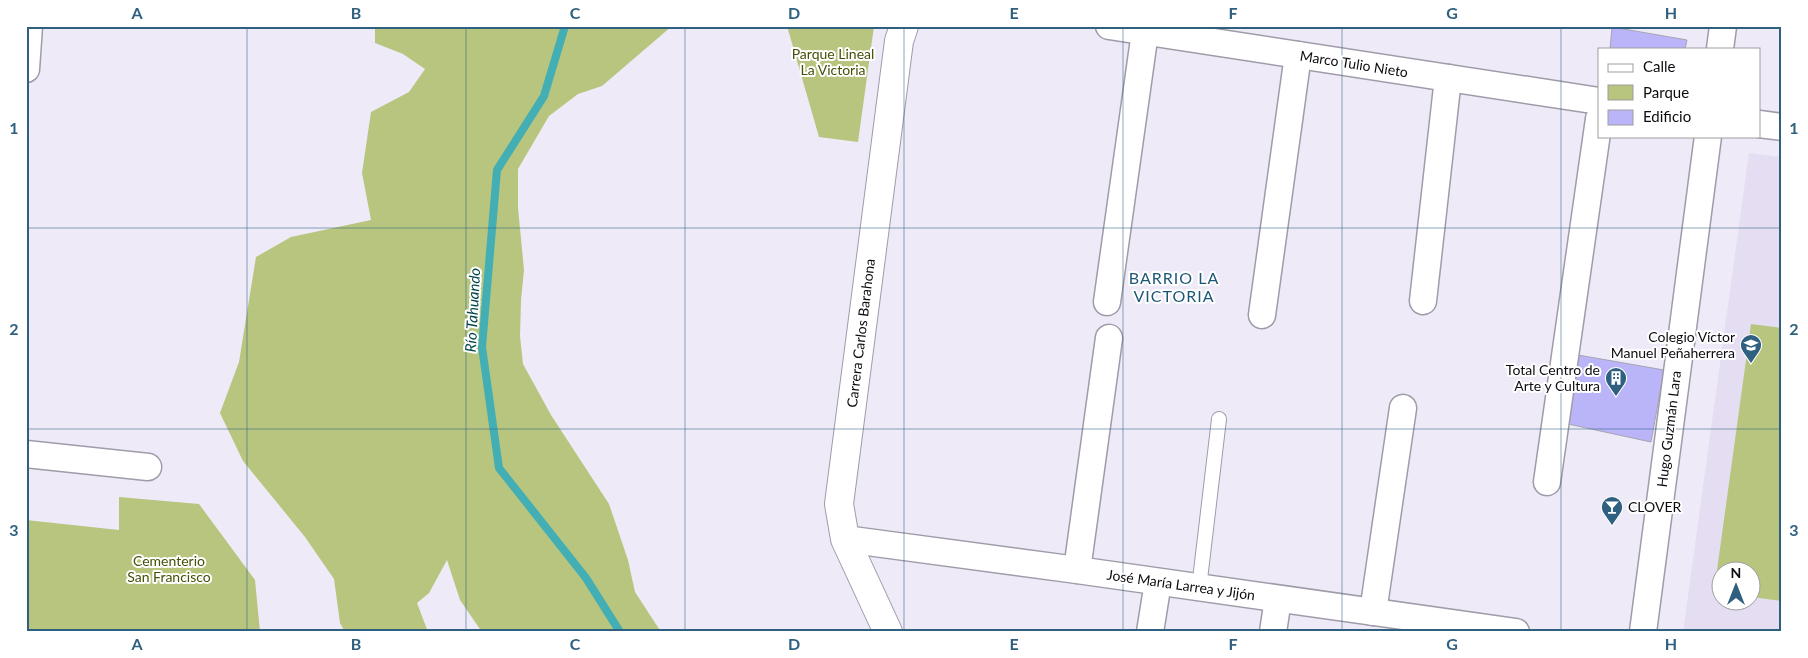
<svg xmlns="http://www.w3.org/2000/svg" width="1808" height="658" font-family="Lato,sans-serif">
<rect width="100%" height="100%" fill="#efeaf8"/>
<!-- built -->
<path fill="#e5ddf2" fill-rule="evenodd" d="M1749 153 1782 157V632H1683ZM1720 570H1750V600H1720Z"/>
<!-- green -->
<g fill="#b7c57e">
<path d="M375 26H672L602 86 578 94 549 116 518 169V208L524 270 521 300 520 336 523 364 551 415 609 504 628 560 635 592 661 632H565L564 630 482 632 460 600 447 560 429 593 417 603 428 632H345L340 623 334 579 305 537 243 461 220 413 239 362 256 257 291 237 371 220 362 173 371 112 409 92 425 69 403 54 375 43Z"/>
<path d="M787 26H874L858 142 819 137Z"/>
<path d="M1751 324 1782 328V601L1751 597 1750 570H1720V593L1714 592Z"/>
<path d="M119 497 199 504 255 580 260 632H26V520L119 530Z"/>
</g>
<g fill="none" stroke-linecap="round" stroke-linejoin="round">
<!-- stream -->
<path stroke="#43aeb3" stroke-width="8" d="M565 26 544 96 497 170 482 347 499 468 586 578 620 632"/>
</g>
<!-- building -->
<g fill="#bab4f9" stroke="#a5a5b3">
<path d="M1612 27 1687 40 1685 49H1610Z"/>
<path d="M1578 355 1664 370 1651 442 1568 424Z"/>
</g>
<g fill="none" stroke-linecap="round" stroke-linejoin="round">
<!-- lane casing -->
<g stroke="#a09ba9" stroke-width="16">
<path id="lane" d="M1199 588 1219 419"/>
</g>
<!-- street casing -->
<g stroke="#a09ba9" stroke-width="29">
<g id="street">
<path d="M1109 26 1599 101"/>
<path d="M1720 49 1723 26"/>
<path d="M26 69 29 26"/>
<path d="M1759 124 1782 127"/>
<path d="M1423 301 1448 78"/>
<path d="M1107 302 1145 32"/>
<path d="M1262 315 1298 55"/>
<path d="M26 454 148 467"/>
<path d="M1547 482 1599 119"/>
<path d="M845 539 1077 570 1516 632"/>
<path d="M1077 570 1109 338"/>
<path d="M1373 612 1403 408"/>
<path d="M1150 632 1158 582"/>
<path d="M1273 632 1278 599"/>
<path d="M1643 632 1708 136"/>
</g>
</g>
<!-- secondary casing -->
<g stroke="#a09ba9" stroke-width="30">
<path id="secondary" d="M888 632 845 539 839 504 899 41 904 26"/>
</g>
<!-- lane -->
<use href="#lane" stroke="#fff" stroke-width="14"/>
<!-- street -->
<use href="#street" stroke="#fff" stroke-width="26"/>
<!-- secondary -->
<use href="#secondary" stroke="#fff" stroke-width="28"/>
</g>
<!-- grid -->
<path fill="none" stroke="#30607f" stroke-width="1" stroke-opacity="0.55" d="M247 26V632M466 26V632M685 26V632M904 26V632M1123 26V632M1342 26V632M1561 26V632M26 228H1782M26 429H1782"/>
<!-- icons -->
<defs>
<g id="school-pin" transform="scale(1.125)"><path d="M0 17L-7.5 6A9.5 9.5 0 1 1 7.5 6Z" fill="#30607f" stroke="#fff"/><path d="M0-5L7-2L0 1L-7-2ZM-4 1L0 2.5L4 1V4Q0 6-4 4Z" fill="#fff"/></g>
<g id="building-pin" transform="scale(1.125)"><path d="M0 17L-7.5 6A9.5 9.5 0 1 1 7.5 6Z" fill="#30607f" stroke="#fff"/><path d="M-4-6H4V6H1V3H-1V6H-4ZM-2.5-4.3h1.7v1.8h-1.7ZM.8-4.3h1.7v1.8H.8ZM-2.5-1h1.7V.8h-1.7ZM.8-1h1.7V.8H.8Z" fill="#fff"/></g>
<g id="bar-pin" transform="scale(1.125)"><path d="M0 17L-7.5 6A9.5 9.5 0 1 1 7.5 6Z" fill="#30607f" stroke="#fff"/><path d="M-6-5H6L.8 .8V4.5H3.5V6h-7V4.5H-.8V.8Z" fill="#fff"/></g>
</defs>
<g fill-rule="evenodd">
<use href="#school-pin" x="1751" y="345"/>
<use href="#building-pin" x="1616" y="378"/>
<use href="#bar-pin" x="1612" y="507"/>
</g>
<g text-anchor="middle" stroke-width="4" stroke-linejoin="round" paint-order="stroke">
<!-- park labels -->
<g font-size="14" fill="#465007" stroke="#fff">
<text x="833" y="59">Parque Lineal<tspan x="833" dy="16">La Victoria</tspan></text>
<text x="169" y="566">Cementerio<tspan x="169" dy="16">San Francisco</tspan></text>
</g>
<!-- street labels -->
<g font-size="14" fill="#0d0b0f" stroke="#fff">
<text transform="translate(1354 64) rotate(9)" y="5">Marco Tulio Nieto</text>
<text transform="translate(861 333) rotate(-83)" y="5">Carrera Carlos Barahona</text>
<text transform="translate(1669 429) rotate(-83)" y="5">Hugo Guzmán Lara</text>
<text transform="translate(1181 585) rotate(8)" y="5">José María Larrea y Jijón</text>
</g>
<!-- poi labels -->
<g font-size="14" fill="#0d0b0f" stroke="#fff" text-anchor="end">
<text x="1735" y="342">Colegio Víctor<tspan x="1735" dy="16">Manuel Peñaherrera</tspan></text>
<text x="1600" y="375">Total Centro de<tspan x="1600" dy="16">Arte y Cultura</tspan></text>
<text x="1628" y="512" text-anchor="start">CLOVER</text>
</g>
<!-- water labels -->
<g font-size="15" font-style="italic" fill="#024649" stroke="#fff">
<text transform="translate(473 310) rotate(-87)" y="5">Río Tahuando</text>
</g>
<!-- quarter labels -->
<g font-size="16" letter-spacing="1" fill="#1d5778" stroke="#fff">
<text x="1174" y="284">BARRIO LA<tspan x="1174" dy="18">VICTORIA</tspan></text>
</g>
</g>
<!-- border -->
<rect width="1808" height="658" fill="none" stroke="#ffffff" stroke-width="55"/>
<!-- legend -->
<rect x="1598" y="48" width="162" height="90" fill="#ffffff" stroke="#9e9d9f"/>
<rect x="1608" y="64" width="25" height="8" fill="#ffffff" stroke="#9e9d9f"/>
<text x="1643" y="72" font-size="15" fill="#0d0b0f">Calle</text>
<rect x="1608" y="85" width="25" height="15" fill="#b7c57e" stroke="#9e9d9f"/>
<text x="1643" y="98" font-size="15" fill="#0d0b0f">Parque</text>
<rect x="1608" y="110" width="25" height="15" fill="#bab4f9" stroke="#9e9d9f"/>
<text x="1643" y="122" font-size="15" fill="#0d0b0f">Edificio</text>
<!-- north arrow -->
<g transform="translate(1736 586)"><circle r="24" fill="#ffffff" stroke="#9e9d9f"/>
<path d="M0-4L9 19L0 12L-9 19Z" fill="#30607f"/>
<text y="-8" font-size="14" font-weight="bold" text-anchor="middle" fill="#0d0b0f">N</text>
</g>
<rect x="28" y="28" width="1752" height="602" fill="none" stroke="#30607f" stroke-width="2"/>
<g font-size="16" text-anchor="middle" font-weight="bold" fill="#30607f">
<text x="137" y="19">A</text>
<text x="356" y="19">B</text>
<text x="575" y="19">C</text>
<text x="794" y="19">D</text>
<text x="1014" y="19">E</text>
<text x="1233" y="19">F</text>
<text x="1452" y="19">G</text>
<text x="1671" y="19">H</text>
<text x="14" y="134">1</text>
<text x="1794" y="134">1</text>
<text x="14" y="335">2</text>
<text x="1794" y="335">2</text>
<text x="14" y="536">3</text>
<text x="1794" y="536">3</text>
<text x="137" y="650">A</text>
<text x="356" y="650">B</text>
<text x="575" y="650">C</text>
<text x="794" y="650">D</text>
<text x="1014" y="650">E</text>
<text x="1233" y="650">F</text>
<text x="1452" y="650">G</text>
<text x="1671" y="650">H</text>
</g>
</svg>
